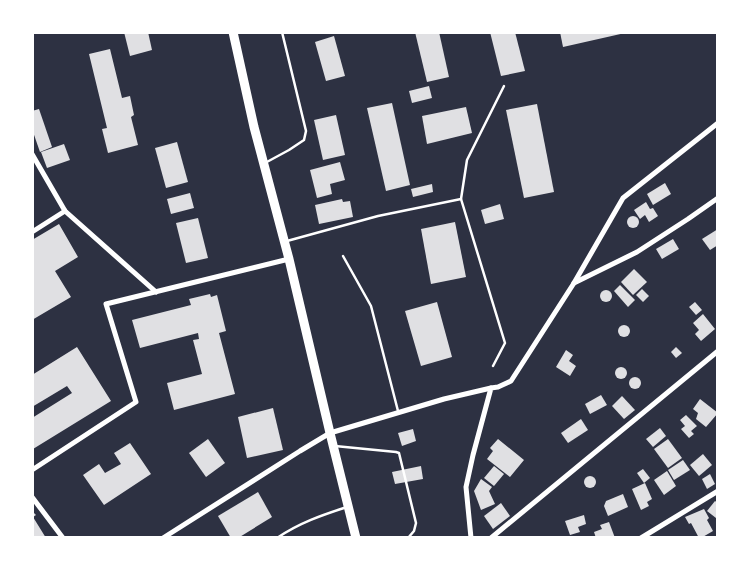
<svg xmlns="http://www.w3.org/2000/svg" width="750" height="570" font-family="'Open Sans',sans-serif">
<rect width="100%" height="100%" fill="#2d3142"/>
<!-- building -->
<g fill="#e0e0e3">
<path d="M124 32H148L152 50 130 56Z"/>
<path d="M415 32H439L449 77 427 82Z"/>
<path d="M490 32H515L525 71 501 76Z"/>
<path d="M560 32H625V33L563 47Z"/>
<path d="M334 36 345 76 326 81 315 42Z"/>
<path d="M110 49 122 98 130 96 134 115 131 117 138 145 108 153 102 129 107 128 89 54Z"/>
<path d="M429 86 432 98 412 103 409 91Z"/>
<path d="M392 103 410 185 386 191 367 108Z"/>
<path d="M537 104 554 192 524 198 506 110Z"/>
<path d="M466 107 472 133 427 144 422 116Z"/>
<path d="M39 109 52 147 40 152 32 129V111Z"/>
<path d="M336 115 345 155 323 160 314 120Z"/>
<path d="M177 142 188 182 166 188 155 148Z"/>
<path d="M64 144 70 160 47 168 41 152Z"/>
<path d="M340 162 345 180 330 184 332 194 317 198 310 170Z"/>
<path d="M665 183 671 194 653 205 647 194Z"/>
<path d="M432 184 433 192 413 197 411 189Z"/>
<path d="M190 193 194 208 171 214 167 199Z"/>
<path d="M342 199 343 202 350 201 353 217 319 224 315 205Z"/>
<path d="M646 202 650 209 653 208 658 216 649 222 645 215 640 219 634 210Z"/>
<path d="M500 204 504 219 485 224 481 210Z"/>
<circle cx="633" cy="222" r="6"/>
<path d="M198 218 208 258 186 263 176 223Z"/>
<path d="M455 222 466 277 431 284 421 229Z"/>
<path d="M59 224 78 257 55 271 71 297 32 320V240Z"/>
<path d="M718 229V245L710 250 702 239Z"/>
<path d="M673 239 679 249 662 259 656 249Z"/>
<path d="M634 269 647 282 633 295 621 282Z"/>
<path d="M620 285 635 300 628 307 614 291Z"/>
<path d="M642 289 649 296 643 302 636 295Z"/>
<circle cx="606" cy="296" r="6"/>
<path d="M210 294 211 297 217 295 226 331 219 333 235 394 174 410 167 383 202 374 193 340 199 339 198 333 140 348 132 320 191 305 189 299Z"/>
<path d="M437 302 452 357 421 366 405 311Z"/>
<path d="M695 302 702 310 696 315 689 307Z"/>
<path d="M703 314 715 329 701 341 695 334 699 330 693 323Z"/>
<circle cx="624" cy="331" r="6"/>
<path d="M77 347 111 401 33 449 32 418 72 393 67 386 32 407V375Z"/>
<path d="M676 347 682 353 676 358 671 352Z"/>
<path d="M566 350 573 355 569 361 576 366 570 376 556 367Z"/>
<circle cx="621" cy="373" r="6"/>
<circle cx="635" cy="383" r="6"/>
<path d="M601 395 607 405 590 414 585 404Z"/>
<path d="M622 396 635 410 624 419 612 406Z"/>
<path d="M700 399 718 413 706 427 696 419 698 413 693 409Z"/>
<path d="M273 408 283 450 247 458 238 417Z"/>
<path d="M686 415 697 426 691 431 694 434 689 438 681 429 685 426 680 420Z"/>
<path d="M581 419 588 430 568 443 561 433Z"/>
<path d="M660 428 666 436 653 447 646 439Z"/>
<path d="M413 429 416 441 402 446 398 433Z"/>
<path d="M208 439 225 463 206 477 189 453Z"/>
<path d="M498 439 524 460 510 477 487 459 493 451 490 448Z"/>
<path d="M668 439 682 458 668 468 654 449Z"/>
<path d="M130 443 151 474 104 505 83 475 99 464 105 473 121 464 114 453Z"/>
<path d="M703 454 712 465 699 476 690 465Z"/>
<path d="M683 460 690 470 674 480 668 470Z"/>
<path d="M421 466 423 479 395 484 392 472Z"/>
<path d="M494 466 504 474 494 486 484 478Z"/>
<path d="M643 469 650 478 644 483 637 473Z"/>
<path d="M667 471 676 486 664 495 654 480Z"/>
<path d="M710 474 715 484 707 489 702 479Z"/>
<circle cx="590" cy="482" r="6"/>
<path d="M481 479 492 487 489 491 495 504 481 510 474 491Z"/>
<path d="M645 483 652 499 647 502 649 506 641 510 632 489Z"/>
<path d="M258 492 272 517 238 538H231L218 516Z"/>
<path d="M623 494 628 507 608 516 604 506 606 501Z"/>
<path d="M715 501 718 503V517L716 518 707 511Z"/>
<path d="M501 503 510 516 493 529 484 516Z"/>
<path d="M704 509 709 518 707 520 713 531 701 538H699L691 523 689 524 685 517Z"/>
<path d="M32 511 36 515 33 517 46 538H32Z"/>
<path d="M584 515 586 524 578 527 580 532 570 535 565 521Z"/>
<path d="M609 522 615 538H596L594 532 602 529 600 525Z"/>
</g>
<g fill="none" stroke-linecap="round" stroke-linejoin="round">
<!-- service -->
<g stroke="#fff" stroke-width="2.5">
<path d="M265 163 289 150 304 140 306 131 282 32"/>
<path d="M461 199 505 343 493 366"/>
<path d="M287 241 378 216 461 199 467 160 504 86"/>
<path d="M343 256 371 306 398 411"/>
<path d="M335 446 396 452 399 453 416 523 414 531 408 538"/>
<path d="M277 538C299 523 322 515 347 507"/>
</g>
<!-- minor -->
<g stroke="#fff" stroke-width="5">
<path d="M32 154 65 211 156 292"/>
<path d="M32 232 65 211"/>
<path d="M574 283 637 252 688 219 718 198"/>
<path d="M32 470 136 402 106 304 289 259"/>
<path d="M32 497 63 538"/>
<path d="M163 538 300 451 330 433 444 399 491 388"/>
<path d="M471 538 466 487 473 455 491 388 498 387 511 381 574 283 623 198 718 123"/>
<path d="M491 538 718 351"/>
<path d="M641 538 718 491"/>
</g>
<!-- trunk -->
<path stroke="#fff" stroke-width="9" d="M233 32 254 127 289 259 330 433 356 538"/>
</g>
<!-- border -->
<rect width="750" height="570" fill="none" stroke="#ffffff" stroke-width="68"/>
</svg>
